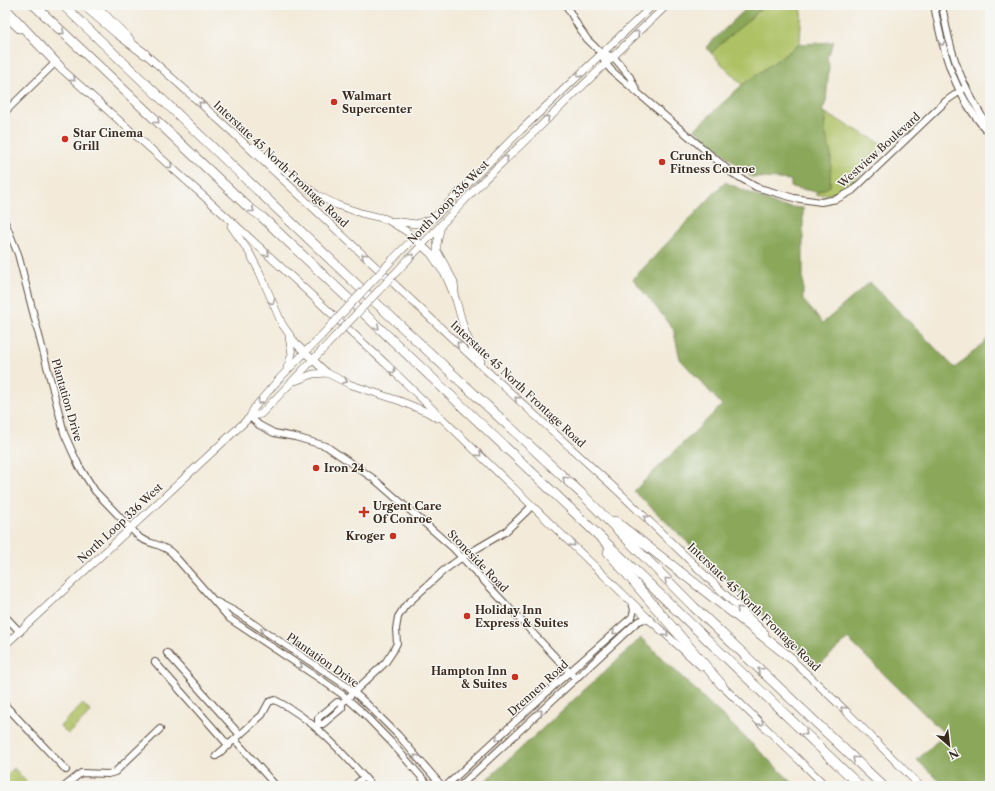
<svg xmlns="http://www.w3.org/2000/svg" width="995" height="791" font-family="'Libre Caslon Text',serif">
<rect width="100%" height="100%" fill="#f6f6f2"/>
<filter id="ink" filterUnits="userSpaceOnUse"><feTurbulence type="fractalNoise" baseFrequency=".025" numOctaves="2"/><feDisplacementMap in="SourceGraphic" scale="8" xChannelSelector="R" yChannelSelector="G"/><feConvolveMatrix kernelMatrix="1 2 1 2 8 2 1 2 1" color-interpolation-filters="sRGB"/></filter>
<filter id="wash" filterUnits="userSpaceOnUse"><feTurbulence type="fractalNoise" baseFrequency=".012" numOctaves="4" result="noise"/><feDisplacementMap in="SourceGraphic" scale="16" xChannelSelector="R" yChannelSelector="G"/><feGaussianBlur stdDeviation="0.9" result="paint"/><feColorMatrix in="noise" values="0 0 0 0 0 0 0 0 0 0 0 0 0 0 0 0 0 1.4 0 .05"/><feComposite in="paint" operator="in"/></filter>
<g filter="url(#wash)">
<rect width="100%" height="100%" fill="#f3ead9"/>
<!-- green -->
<g fill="#aec165" stroke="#747642">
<path d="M765 5H802L800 44 742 85 711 53Z"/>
<path d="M827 114 888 147 846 188 831 194 816 195 817 192 830 186C830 177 831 167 831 157 830 142 820 129 827 114Z"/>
<path d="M83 704 91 712 68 734 60 726Z"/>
<path d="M14 768 30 786H5V777Z"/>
</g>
<!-- forest -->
<g fill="#8aa75a" stroke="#62683c">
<path d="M750 5H765L711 53 706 47Z"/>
<path d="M834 42 827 57 829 66 826 102 822 111 827 114C820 129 830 142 831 157 831 167 830 177 830 186L817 192 791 187V180L751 177 695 129 742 85 800 44Z"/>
<path d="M725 182 779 206 803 208V300L823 323 870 282 955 368 990 337V786H945L917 760 945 734 848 639 817 667 634 491 722 405 680 359 673 328 633 279Z"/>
<path d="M641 638 796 786H480Z"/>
</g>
</g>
<g filter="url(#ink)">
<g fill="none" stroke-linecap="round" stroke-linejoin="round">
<!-- minor casing -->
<g stroke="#57473a" stroke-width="8">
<g id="minor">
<path d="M566 5 578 26 587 39 602 54 605 63 612 71 732 173 756 187 794 198 821 202 837 199 852 191 946 101 966 87"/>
<path d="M934 5C943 53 955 98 990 134"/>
<path d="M942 5C947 33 953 61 966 87 973 102 982 116 990 130"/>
<path d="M602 54 613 56 630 77 637 91"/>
<path d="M5 112 55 63"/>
<path d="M5 222 18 254 59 413 64 433 72 451 79 466 95 491 140 538C152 545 162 544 172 553L230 619 323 681 343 695 360 710 391 742 429 786"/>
<path d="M250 417 259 425 274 433 295 437 326 446 374 479 453 548 576 679"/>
<path d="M217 602 236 612 348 687 367 704 398 735 442 786"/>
<path d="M5 616 20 632"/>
<path d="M167 653 240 735"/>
<path d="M155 662 229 746"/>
<path d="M5 705 66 770"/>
<path d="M318 724H323L342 708V703L385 663 393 651 397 643 396 629 398 617 405 606 443 571 461 558 505 532 532 506"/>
<path d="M316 727 318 724V718L337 702 342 703"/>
<path d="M235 740 276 786"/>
<path d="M216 756 262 715 269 702 275 700C315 720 344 754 372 786"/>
<path d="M65 786 81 773 108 774 115 772 160 729"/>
<path d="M354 786 364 777"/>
<path d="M446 786 558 682 632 617 634 610 632 603"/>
<path d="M460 786 637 622 644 619 651 621"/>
</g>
</g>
<!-- major casing -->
<g stroke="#57473a" stroke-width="8">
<g id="major">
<path d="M96 5 130 39"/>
<path d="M5 16 19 29"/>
<path d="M141 50 230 130 487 371 620 493 765 633"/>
<path d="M56 64 228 218 386 364 652 622 702 667"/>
<path d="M253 147 317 195 337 205 361 213 386 219 406 231 431 254 446 276 456 300 465 332 473 349 481 361"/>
<path d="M393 221 416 224 431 219"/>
<path d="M441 225 437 244V251L454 282 455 292"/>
<path d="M231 226 249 252 260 273 282 324 296 344 327 373 349 384 400 401 427 412 437 418"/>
<path d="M393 259 521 130 653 5"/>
<path d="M402 266 485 179 667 5"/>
<path d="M287 368 292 354 289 337"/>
<path d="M295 381 313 374 327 373"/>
<path d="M250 417 261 414 327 345"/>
<path d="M5 645 250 417 254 408 279 379 321 336"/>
<path d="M788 656 848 713 920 786"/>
<path d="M718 682 826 786"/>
</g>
</g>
<!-- highway casing -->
<g stroke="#57473a" stroke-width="10">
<g id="highway">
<path d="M34 5 248 207 262 217 575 513 860 786"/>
<path d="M63 5 373 300 584 496 694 607 883 786"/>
<path d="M84 5 118 34 145 54"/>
<path d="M5 8 60 67"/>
<path d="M615 521 792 659"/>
<path d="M608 552 722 685"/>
</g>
</g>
<!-- minor -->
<use href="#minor" stroke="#fff" stroke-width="6"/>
<!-- major -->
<use href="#major" stroke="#fff" stroke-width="7"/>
<!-- highway -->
<use href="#highway" stroke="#fff" stroke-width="9"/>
<!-- major-bridge casing -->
<g stroke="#57473a" stroke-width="8" stroke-linecap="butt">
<g id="major-bridge">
<path d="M321 336 393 259"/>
<path d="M327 345 402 266"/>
</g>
</g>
<!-- major-bridge -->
<use href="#major-bridge" stroke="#fff" stroke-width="7"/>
</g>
<!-- one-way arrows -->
<defs><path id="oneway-chevron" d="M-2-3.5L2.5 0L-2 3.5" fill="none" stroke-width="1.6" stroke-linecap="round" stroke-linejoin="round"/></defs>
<g stroke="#a79f9a">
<use href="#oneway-chevron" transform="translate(62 32) rotate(43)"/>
<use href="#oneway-chevron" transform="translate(637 33) rotate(-44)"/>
<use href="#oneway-chevron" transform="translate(942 43) rotate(77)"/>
<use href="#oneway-chevron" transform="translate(579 75) rotate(136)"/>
<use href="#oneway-chevron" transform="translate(73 79) rotate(42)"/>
<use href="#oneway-chevron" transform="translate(201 104) rotate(-138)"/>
<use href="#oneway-chevron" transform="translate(547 118) rotate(-43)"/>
<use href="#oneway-chevron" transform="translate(157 121) rotate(43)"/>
<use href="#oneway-chevron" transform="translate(506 158) rotate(-45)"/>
<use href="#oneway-chevron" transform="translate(170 166) rotate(42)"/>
<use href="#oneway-chevron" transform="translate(252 210) rotate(38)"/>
<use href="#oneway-chevron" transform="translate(267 254) rotate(43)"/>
<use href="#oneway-chevron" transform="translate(364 256) rotate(-137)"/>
<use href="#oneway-chevron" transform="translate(412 256) rotate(-46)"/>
<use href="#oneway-chevron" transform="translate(272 302) rotate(66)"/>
<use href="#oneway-chevron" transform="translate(377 327) rotate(43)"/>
<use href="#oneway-chevron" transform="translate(459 344) rotate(-136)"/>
<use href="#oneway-chevron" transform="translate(393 371) rotate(44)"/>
<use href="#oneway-chevron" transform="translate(345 381) rotate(25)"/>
<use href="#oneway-chevron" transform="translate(517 399) rotate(-138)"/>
<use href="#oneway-chevron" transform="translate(260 402) rotate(132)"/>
<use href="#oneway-chevron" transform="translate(479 454) rotate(44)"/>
<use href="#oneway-chevron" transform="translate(565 479) rotate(-137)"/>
<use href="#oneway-chevron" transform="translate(646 518) rotate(-136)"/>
<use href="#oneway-chevron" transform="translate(573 544) rotate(44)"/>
<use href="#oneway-chevron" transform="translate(667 580) rotate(-135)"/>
<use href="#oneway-chevron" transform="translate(739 609) rotate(-136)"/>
<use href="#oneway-chevron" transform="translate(263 630) rotate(-146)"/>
<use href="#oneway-chevron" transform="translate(615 632) rotate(137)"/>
<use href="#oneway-chevron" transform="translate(666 634) rotate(42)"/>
<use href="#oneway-chevron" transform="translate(300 666) rotate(33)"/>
<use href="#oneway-chevron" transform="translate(760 670) rotate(-137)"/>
<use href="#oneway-chevron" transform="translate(843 709) rotate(-136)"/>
<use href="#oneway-chevron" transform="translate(540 712) rotate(-43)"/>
<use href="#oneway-chevron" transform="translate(761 723) rotate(44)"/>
<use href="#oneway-chevron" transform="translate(805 733) rotate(44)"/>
<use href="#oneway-chevron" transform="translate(498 738) rotate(137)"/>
<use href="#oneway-chevron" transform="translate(416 757) rotate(-130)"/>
<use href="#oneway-chevron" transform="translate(855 759) rotate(-137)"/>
</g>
</g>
<!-- markers -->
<g fill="#c8321e" stroke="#f6f6f2" stroke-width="1.5">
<circle cx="334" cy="102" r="4"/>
<circle cx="65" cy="139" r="4"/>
<circle cx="662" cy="162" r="4"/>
<circle cx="316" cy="468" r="4"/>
<path d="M362 506h4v4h4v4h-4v4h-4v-4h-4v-4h4z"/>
<circle cx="393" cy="536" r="4"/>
<circle cx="467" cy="616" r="4"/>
<circle cx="515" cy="677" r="4"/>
</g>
<g text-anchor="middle" stroke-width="3" stroke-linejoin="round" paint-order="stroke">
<!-- poi labels -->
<g font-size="11" font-weight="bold" fill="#3b2a1e" stroke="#f6f6f2" text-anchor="start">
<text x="342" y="100">Walmart<tspan x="342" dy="13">Supercenter</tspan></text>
<text x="73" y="137">Star Cinema<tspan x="73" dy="13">Grill</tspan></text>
<text x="670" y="160">Crunch<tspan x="670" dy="13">Fitness Conroe</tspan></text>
<text x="324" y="472">Iron 24</text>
<text x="373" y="510">Urgent Care<tspan x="373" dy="13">Of Conroe</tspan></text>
<text x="385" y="540" text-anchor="end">Kroger</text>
<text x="475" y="614">Holiday Inn<tspan x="475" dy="13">Express &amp; Suites</tspan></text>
<text x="507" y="675" text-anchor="end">Hampton Inn<tspan x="507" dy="13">&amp; Suites</tspan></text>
</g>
<!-- street labels -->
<g font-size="11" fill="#3b2a1e" stroke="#f6f6f2">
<text transform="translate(879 150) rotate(-42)" y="4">Westview Boulevard</text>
<text transform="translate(281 164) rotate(43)" y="4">Interstate 45 North Frontage Road</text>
<text transform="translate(448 202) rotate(-46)" y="4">North Loop 336 West</text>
<text transform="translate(518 384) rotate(43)" y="4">Interstate 45 North Frontage Road</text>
<text transform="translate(67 400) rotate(74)" y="4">Plantation Drive</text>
<text transform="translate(120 523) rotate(-43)" y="4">North Loop 336 West</text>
<text transform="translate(478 561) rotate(46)" y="4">Stoneside Road</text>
<text transform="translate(754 607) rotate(44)" y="4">Interstate 45 North Frontage Road</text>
<text transform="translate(323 660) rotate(35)" y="4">Plantation Drive</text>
<text transform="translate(538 688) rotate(-42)" y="4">Drennen Road</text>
</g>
</g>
<!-- margin -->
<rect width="995" height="791" fill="none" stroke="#f6f6f2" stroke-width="20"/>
<!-- north arrow -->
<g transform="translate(949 745) rotate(152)" stroke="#f6f6f2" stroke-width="3" paint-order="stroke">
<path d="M0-3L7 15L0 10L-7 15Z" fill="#3b2a1e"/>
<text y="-6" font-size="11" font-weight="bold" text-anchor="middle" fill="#3b2a1e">N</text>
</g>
</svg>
